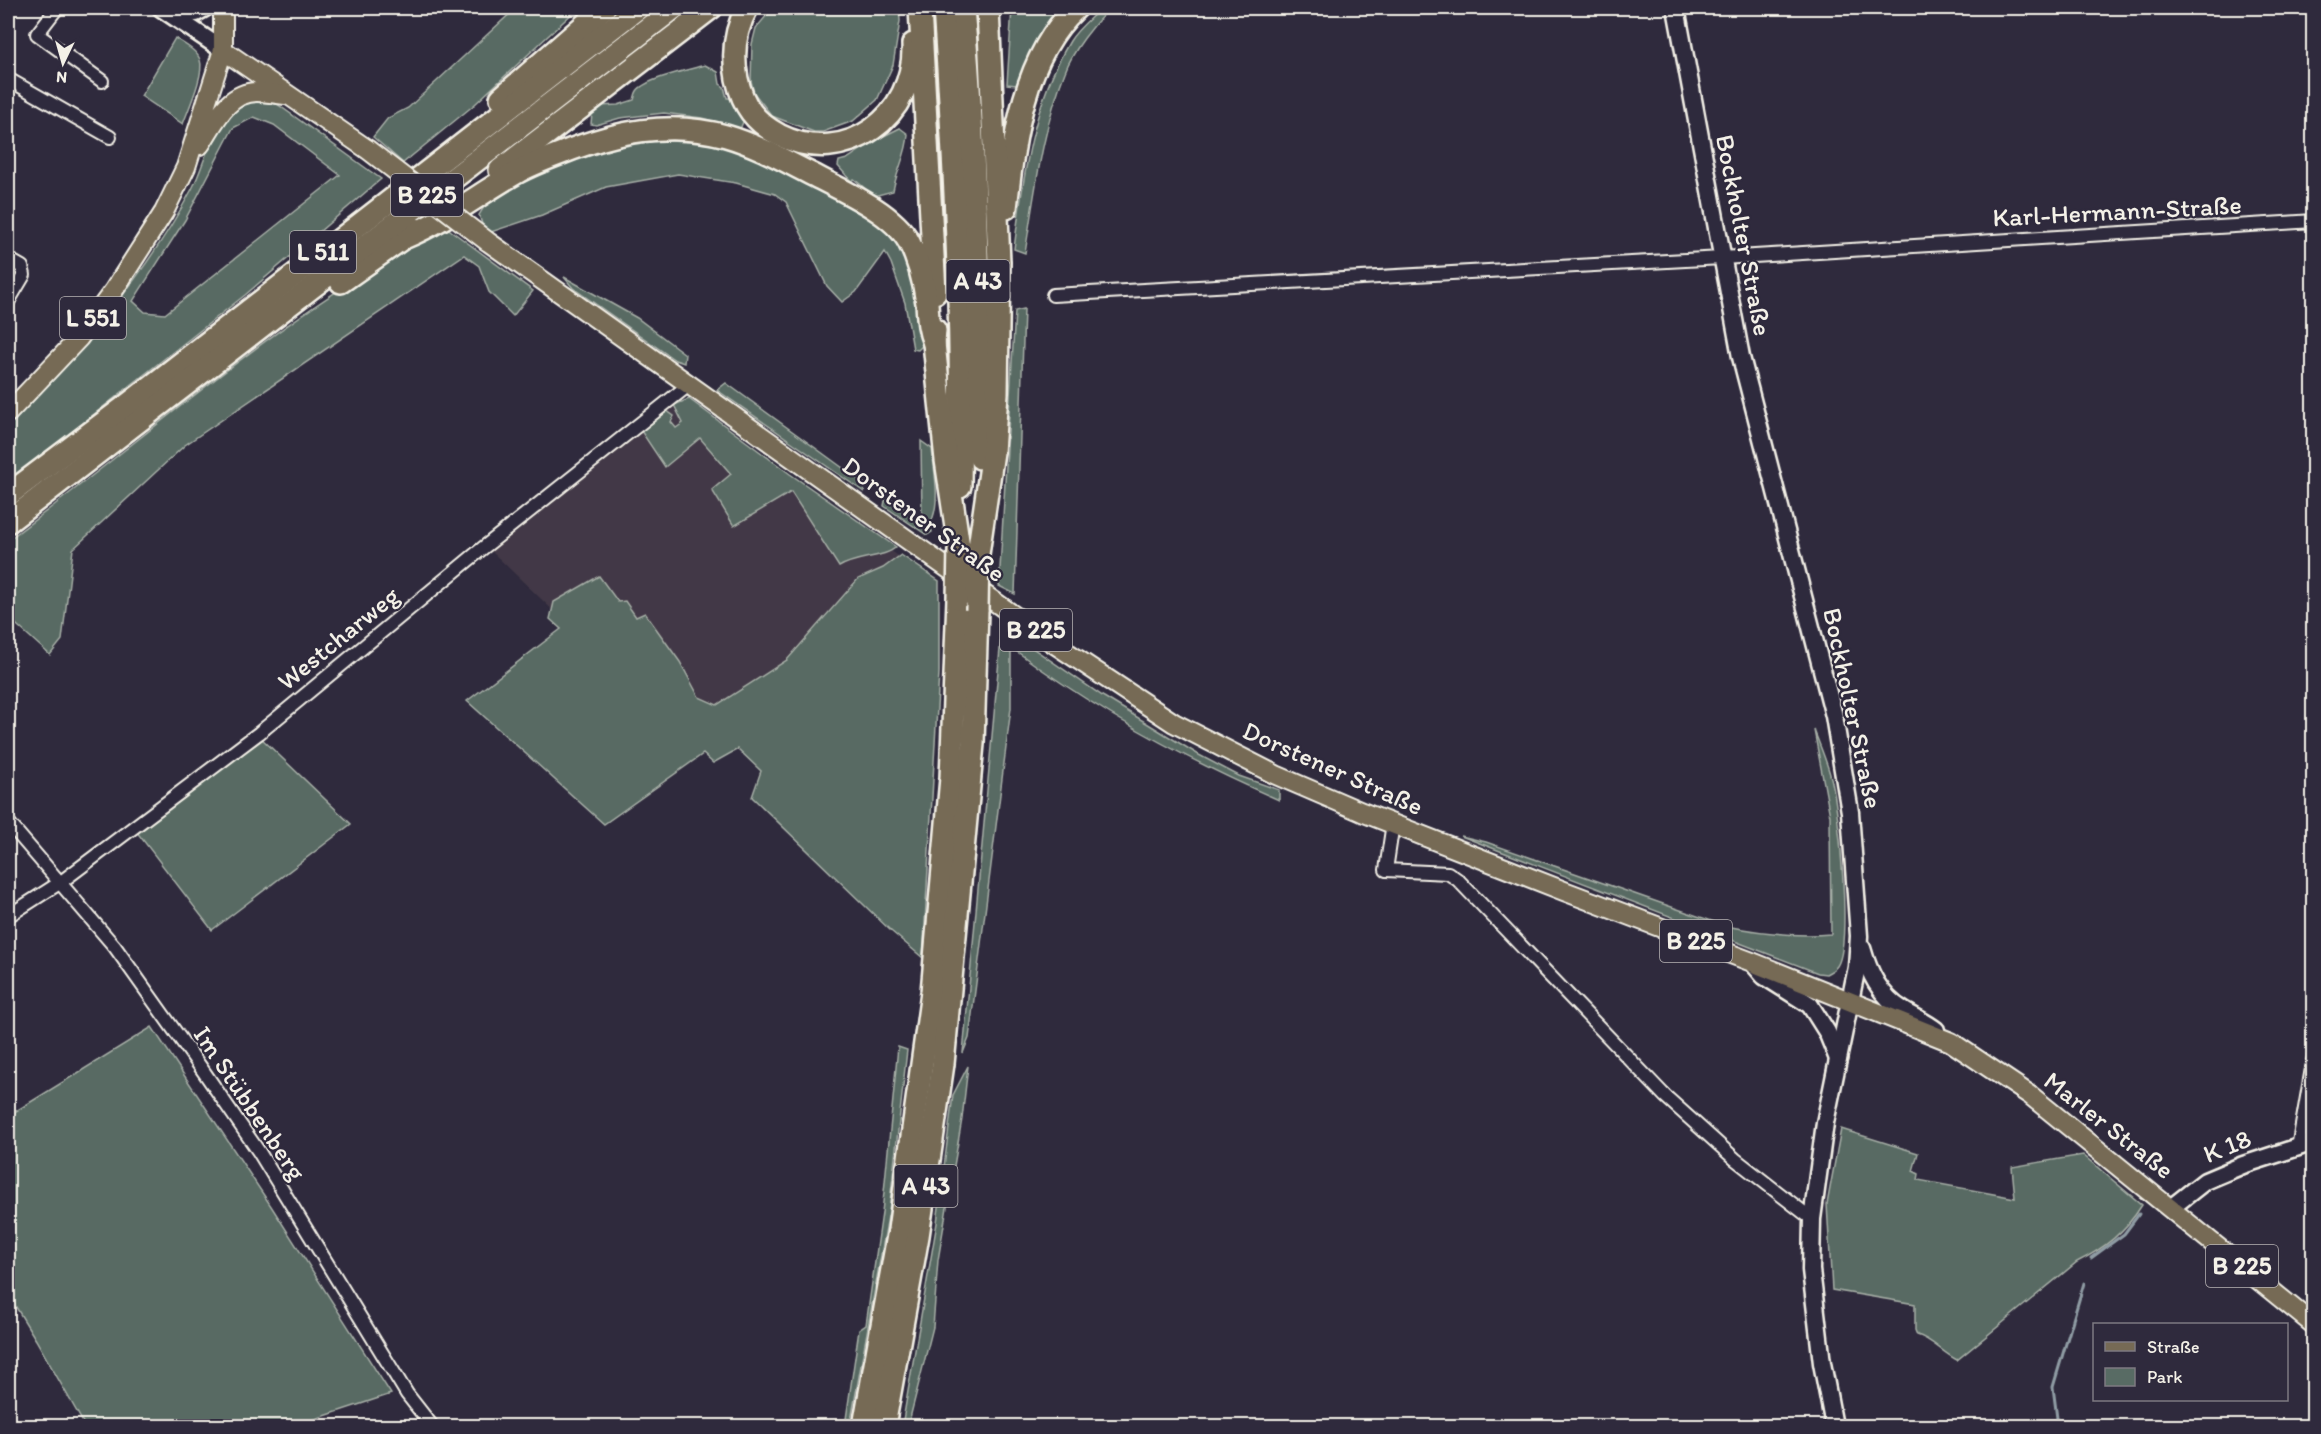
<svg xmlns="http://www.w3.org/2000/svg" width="2321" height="1434" font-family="Itim,sans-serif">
<rect width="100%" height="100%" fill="#2f2a3d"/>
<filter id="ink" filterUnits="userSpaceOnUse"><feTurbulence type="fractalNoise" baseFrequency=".0167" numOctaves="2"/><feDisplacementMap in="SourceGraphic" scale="12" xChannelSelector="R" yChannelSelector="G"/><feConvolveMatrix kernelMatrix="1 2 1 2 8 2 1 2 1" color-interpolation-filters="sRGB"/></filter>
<g filter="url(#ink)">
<!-- built -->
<path fill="#423946" d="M684 399 924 575 703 754 488 548Z"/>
<!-- green -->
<g fill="#586b64" stroke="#a6aea6" stroke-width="1.5" fill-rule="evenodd">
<path d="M516 8H578L474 105 403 163 373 137 388 118 408 108Z"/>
<path d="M773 8H899L900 21 893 65 877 100 853 121 823 132H814L772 116 754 93 751 81 752 44 756 28Z"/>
<path d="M1012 8H1064L1016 85 1007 84Z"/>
<path d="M1101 8H1110C1094 24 1073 50 1065 72 1042 130 1035 192 1025 253L1014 249C1023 179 1032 104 1070 41 1077 29 1091 18 1101 8Z"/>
<path d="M175 38C183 44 197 50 200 60 205 73 188 110 183 124L141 96Z"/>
<path d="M705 65 718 72 720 84 724 87 727 98H734L746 115 740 129 702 118 664 113 620 118 596 125 591 124 592 113 599 106 618 105 634 100C635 97 635 94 637 91 645 79 691 69 705 65Z"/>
<path d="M254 101 277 104 381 179 245 295 8 482V425C77 355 145 277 192 189 203 169 211 131 226 115 233 107 243 104 254 101ZM254 117 274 125 340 175 165 314 145 312 133 301 185 220 233 128Z"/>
<path d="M900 128 908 134C907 155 896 171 893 191L874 196 854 179 851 181 838 166 839 161 847 159 874 141Z"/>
<path d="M642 140C669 141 697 141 724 147 745 152 763 163 783 172 830 192 884 215 910 263 917 276 921 326 924 344L918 350 913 349 905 303 891 263 885 252 856 292 842 302 827 286 786 202 775 194 736 183 678 174 606 187 542 215 491 232 482 224 479 215 490 197 520 180 605 147Z"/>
<path d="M446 227 533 291 513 316 489 292 479 266 464 255 185 445 73 549 62 640 50 655 8 617V540C152 434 286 309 446 227Z"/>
<path d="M564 277 637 318 685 354 684 363 675 360 573 288Z"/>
<path d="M1024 309 1015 594 999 586 1015 311Z"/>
<path d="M726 383 865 484 864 492 717 390Z"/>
<path d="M689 399 790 474 896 547C885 558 857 556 839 567L791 492 734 526 712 490 731 474 700 438 665 467 641 431 667 411 674 416 671 422 676 428 683 423 674 405Z"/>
<path d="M921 441 932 449C934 470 941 502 931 522L923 519 930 523 932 532 927 535 884 506 886 496 922 518Z"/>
<path d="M901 555 939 581V672L923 958 891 931 752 797 761 771 738 749 713 763 703 754 604 824 467 701 561 629 550 619 554 602 599 576 618 602 625 601 636 617 645 613 680 662 699 697 717 705 787 660 858 579 883 568Z"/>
<path d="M1002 627 1104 697 1199 755 1239 776 1279 790V800C1187 760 1097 711 1016 651L1011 650V708L969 1038 963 1053Z"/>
<path d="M1814 730C1820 746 1827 762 1831 778 1839 807 1852 944 1837 966 1834 970 1830 972 1826 974L1818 973 1461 836 1486 842 1726 926C1761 933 1795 937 1831 934L1830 816Z"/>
<path d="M259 736 351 824 212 930 136 831Z"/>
<path d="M152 1027 271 1206 391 1394 294 1426H85L36 1340 8 1294V1116Z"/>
<path d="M898 1047 907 1050 889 1211 850 1426H845L859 1330 866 1325 882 1213Z"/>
<path d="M968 1066 962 1119 938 1260 933 1327 908 1426H902L937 1223 953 1095Z"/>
<path d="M1841 1129 1918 1153 1913 1171 1919 1174 1918 1180 2015 1198 2012 1167 2083 1155 2142 1205C2125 1232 2105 1248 2077 1262L1957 1360C1943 1353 1930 1338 1917 1335L1915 1330V1304L1832 1290 1827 1204Z"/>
</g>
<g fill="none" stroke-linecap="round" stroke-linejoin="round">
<!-- stream -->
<g stroke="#8f9ca4" stroke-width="3">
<path d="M2091 1258 2124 1234 2139 1214"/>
<path d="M2058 1426 2053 1387 2084 1283"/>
</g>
<!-- street casing -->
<g stroke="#f4f1e8" stroke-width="16">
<g id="street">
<path d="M57 8 37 34 102 81"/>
<path d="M8 79 110 137"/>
<path d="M8 259 22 267 24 275 8 302"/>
<path d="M1053 295 1722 258 2314 221"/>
<path d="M8 822 115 947 204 1072 259 1152 407 1394 432 1426"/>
<path d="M1393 823 1386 870 1448 873 1458 880 1665 1096 1735 1159 1812 1219"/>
<path d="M8 916 61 882 259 733 483 548 690 384"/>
<path d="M2298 1148 2314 1057"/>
</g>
</g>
<!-- secondary casing -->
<g stroke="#f4f1e8" stroke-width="21">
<g id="secondary">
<path d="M161 8 223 50"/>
<path d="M1676 8 1741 357 1834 716 1850 812 1859 936 1857 967 1825 1123 1812 1219 1811 1270 1822 1363 1834 1426"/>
<path d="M169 12 196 13 205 8"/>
<path d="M1862 948C1869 973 1880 996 1903 1010 1914 1017 1926 1022 1936 1030"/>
<path d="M1752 962 1764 976 1810 1005 1827 1032 1838 1059"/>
<path d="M2172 1207 2205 1181 2243 1165 2314 1142"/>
</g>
</g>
<!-- primary casing -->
<g stroke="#f4f1e8" stroke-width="22">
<g id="primary">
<path d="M223 50 367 149"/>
<path d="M200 145C214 124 227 92 257 92 266 92 276 94 285 95"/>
<path d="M487 241 1050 641 1174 723 1276 775 1362 812 1564 891 1752 962 1951 1042 2030 1095 2314 1325"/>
<path d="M8 413 79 338 114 290 164 212 186 167 223 50V8"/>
</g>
</g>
<!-- highway casing -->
<g stroke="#f4f1e8" stroke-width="26">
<g id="highway">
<path d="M747 8C735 30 732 54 737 79 743 106 755 122 779 135 846 169 916 116 913 44"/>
<path d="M920 8 935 293"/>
<path d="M944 8C955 167 963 326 960 486"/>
<path d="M963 8C976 157 980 308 980 458"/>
<path d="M501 98 604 8"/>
<path d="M500 170 711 8"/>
<path d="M1006 208C1014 139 1023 57 1076 8"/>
<path d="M406 237C445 221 479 194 516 173 530 165 546 159 562 153 615 132 669 120 726 136 757 145 785 161 813 175 842 190 894 213 909 242 919 261 924 282 927 303 928 318 928 329 934 343"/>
<path d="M341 282 416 229"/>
<path d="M935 330 934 343 946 460 959 547"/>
<path d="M8 495 126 406 638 8"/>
<path d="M8 522 674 8"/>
<path d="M978 554 993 452 997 393 999 262 988 8"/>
<path d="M864 1426 899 1230 932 992 951 778 958 598"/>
<path d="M884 1426 918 1236 943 1064 973 744 977 610"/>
</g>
</g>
<!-- street -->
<use href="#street" stroke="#2f2a3d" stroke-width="12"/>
<!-- secondary -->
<use href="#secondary" stroke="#2f2a3d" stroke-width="16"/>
<!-- primary -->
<use href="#primary" stroke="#766a55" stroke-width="18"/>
<!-- highway -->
<use href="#highway" stroke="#766a55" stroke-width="21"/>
<!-- primary-bridge casing -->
<g stroke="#f4f1e8" stroke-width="22" stroke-linecap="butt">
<path id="primary-bridge" d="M367 149 487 241"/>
</g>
<!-- highway-bridge casing -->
<g stroke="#f4f1e8" stroke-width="26" stroke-linecap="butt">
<g id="highway-bridge">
<path d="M958 598 959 547"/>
<path d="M977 610 978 554"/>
</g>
</g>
<!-- primary-bridge -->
<use href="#primary-bridge" stroke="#766a55" stroke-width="18"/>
<!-- highway-bridge -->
<use href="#highway-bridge" stroke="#766a55" stroke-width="21"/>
</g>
</g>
<g text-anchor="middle" stroke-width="4.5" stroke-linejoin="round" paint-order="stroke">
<!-- shield labels -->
<g fill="#2f2a3d" stroke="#b9b5b5" stroke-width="1.5">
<rect x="391" y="174" width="72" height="42" rx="4.5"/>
<rect x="290" y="231" width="66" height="42" rx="4.5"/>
<rect x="946.5" y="260" width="63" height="42" rx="4.5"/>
<rect x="60" y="297" width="66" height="42" rx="4.5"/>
<rect x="1000" y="609" width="72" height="42" rx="4.5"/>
<rect x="1660" y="920" width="72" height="42" rx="4.5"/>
<rect x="894.5" y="1165" width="63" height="42" rx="4.5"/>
<rect x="2206" y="1245" width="72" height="42" rx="4.5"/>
</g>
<g font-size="24" font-weight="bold" fill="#f4f1e8">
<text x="427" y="203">B 225</text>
<text x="323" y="260">L 511</text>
<text x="978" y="289">A 43</text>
<text x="93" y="326">L 551</text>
<text x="1036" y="638">B 225</text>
<text x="1696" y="949">B 225</text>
<text x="926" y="1194">A 43</text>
<text x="2242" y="1274">B 225</text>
</g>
<!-- street labels -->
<g font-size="26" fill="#f4f1e8" stroke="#2f2a3d">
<text transform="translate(2117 211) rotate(-3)" y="9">Karl-Hermann-Straße</text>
<text transform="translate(1744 235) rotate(79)" y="9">Bockholter Straße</text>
<text transform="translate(924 519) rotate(36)" y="9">Dorstener Straße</text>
<text transform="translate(338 638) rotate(-39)" y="9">Westcharweg</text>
<text transform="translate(1853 708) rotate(78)" y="9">Bockholter Straße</text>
<text transform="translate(1333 768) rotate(24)" y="9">Dorstener Straße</text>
<text transform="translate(250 1103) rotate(56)" y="9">Im Stübbenberg</text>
<text transform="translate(2109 1125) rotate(38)" y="9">Marler Straße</text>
<text transform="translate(2227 1146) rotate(-22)" y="9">K 18</text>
</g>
</g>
<!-- margin -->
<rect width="2321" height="1434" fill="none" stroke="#2f2a3d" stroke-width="30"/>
<rect x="15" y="15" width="2291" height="1404" fill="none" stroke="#f4f1e8" stroke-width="2" filter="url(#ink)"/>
<!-- legend -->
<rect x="2093" y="1323" width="195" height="78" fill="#2f2a3d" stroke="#7e7a81" stroke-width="1.5"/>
<rect x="2105" y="1342" width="30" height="9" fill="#766a55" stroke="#7e7a81" stroke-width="1.5"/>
<text x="2147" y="1353" font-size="18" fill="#f4f1e8">Straße</text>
<rect x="2105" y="1368" width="30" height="18" fill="#586b64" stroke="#7e7a81" stroke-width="1.5"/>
<text x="2147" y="1383" font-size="18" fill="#f4f1e8">Park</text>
<!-- north arrow -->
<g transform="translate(63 63) rotate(185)" stroke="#2f2a3d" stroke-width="4.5" paint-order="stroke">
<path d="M0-4.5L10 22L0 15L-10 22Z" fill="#f4f1e8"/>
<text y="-9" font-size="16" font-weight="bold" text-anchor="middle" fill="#f4f1e8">N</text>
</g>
</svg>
